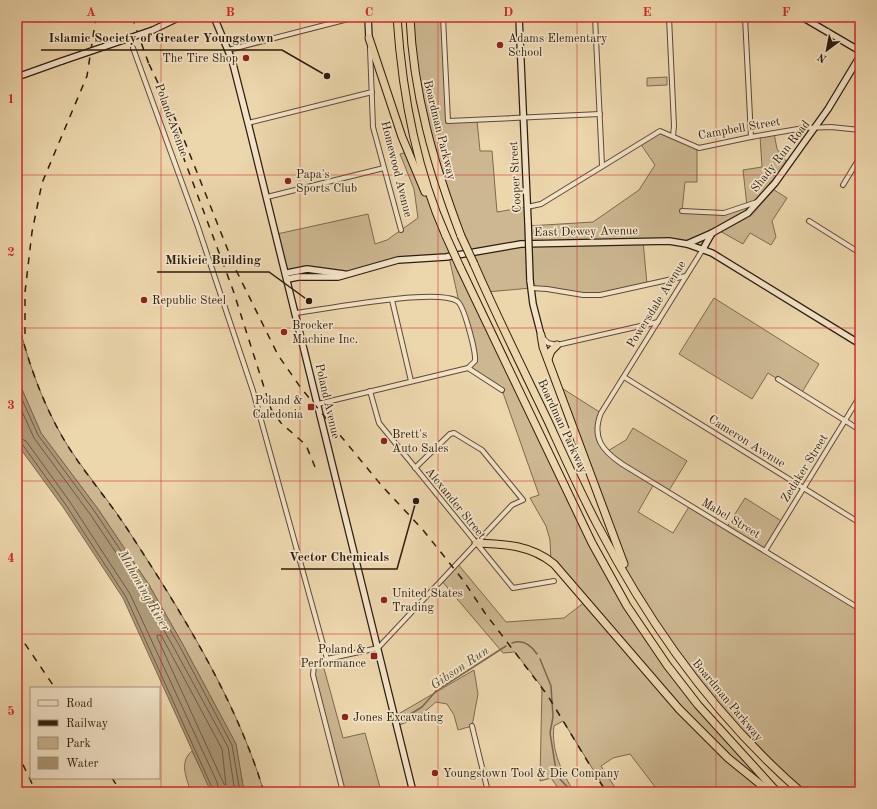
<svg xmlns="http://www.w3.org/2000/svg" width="877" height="809" font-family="'Old Standard TT',serif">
<rect width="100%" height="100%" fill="#ecd6ac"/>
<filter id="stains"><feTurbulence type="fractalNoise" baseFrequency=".005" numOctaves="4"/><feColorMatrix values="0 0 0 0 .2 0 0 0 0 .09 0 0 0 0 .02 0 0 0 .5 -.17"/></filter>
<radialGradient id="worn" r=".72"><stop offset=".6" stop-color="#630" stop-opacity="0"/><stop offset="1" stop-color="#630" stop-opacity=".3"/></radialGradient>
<!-- green -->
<g fill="#ccb791" stroke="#7c6a4f">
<path d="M410 17H443L448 121 477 120 480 151H492L497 212 527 207 528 226 593 222 639 190 655 165 640 143 660 131 697 148V182H685L682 211 714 213 747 206 743 170 762 167 760 136 774 133 777 149 789 165 771 188 787 198 772 221 776 237 771 245 750 233 743 244 718 230 703 249 687 244 643 241 647 284 600 295 531 288 487 292 478 274 427 131Z"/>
<path d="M667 77V85L647 86V78Z"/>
<path d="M408 152 420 182 601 560 667 665 777 792H659L630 754 613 758 601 766 618 792H607L563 721 554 726C551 751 562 772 574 792H561L551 778 540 781 542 687 515 652 503 653 441 580 457 563 506 622 564 618 586 601 551 562 550 540 546 526 530 498 539 495 502 390 468 368 474 363 472 346 459 302 449 257H417L359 272 288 279 277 234 368 214 375 244 387 240 418 218 414 189 400 154Z"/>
<path d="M714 298 819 364 801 394 768 373 752 399 679 354Z"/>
<path d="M17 317C27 359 41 400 63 438 81 468 105 495 124 524 179 608 235 696 264 792H244L236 744 182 643 149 585 98 509 41 433 17 378Z"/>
<path d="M557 385 601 413 598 430 606 452 626 440 633 428 687 461 668 492 654 484 638 512 673 533 690 505 727 527 745 498 783 522 765 550 860 609V792H801L711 699 637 594 622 561Z"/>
<path d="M322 661 343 738 365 733 381 791 343 792 313 675 317 663Z"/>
<path d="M474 670 478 694 472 726 458 730 454 715 447 704 436 702 417 718 397 726 395 716Z"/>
<path d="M192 751 209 786 211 792H191C186 777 179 762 192 751Z"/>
</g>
<!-- water -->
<path fill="#ab9776" stroke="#79664c" d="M17 378 41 433 98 509 149 585 182 643 236 744 244 792H211L123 598 63 507 17 444Z"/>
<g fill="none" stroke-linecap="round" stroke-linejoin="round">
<!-- shore -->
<g stroke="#6c5a42" stroke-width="1">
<path d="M17 388 38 435 95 512 145 587 179 645 232 745 240 792"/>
<path d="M17 400 34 438 90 514 141 590 174 648 228 747 235 792"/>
<path d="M17 437 26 441 70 502 130 594 217 782 219 792"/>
<path d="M17 442 22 444 66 505 126 597 214 792"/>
<path d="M158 635H161L169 650 222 749 226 785 224 784 157 637Z"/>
</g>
<!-- stream -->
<g stroke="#79664c" stroke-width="1.5">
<path d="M512 643C523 639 531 645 537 654"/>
<path d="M540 659 551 686 553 717 550 733 556 770 560 779 572 792"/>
<path d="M404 718 422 707 436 691 506 646"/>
</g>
<!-- street casing -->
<g stroke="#5d4b35" stroke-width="6">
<g id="street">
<path d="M443 17 448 121 600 114"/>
<path d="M595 17 602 165"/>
<path d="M669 17 674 126 673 136"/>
<path d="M745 17 751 137"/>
<path d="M133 48 198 227 253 391 327 659"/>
<path d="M370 48 373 127 401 230"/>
<path d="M228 50 356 17"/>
<path d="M248 123 372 92"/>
<path d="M843 185 860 157"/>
<path d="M267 197 384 168"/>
<path d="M527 207 541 204 660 131 699 148 751 137 804 128 831 127 860 130"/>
<path d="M682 211 724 213 757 202"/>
<path d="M809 221 860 253"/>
<path d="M703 249 601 413C591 438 603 451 622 464L860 609"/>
<path d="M531 288 547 289 583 295H600L686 276"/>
<path d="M392 300 411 381"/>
<path d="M296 313C326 309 435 288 457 301 464 305 476 352 475 361L468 368 318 404"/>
<path d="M542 337 548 343 557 345 658 322"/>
<path d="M468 368 502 390"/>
<path d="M624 377 860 523"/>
<path d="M778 379 860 430"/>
<path d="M370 391 379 423 513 588 554 581"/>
<path d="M765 551 860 396"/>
<path d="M472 726 488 792"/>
<path d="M343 792 313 675 314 665 327 659 378 648 512 505 523 500 482 450 454 433 450 434 415 468"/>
</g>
</g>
<!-- secondary casing -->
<g stroke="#2d1d0d" stroke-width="8">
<g id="secondary">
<path d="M214 17 232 60 249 127 413 792"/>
<path d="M368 17 369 38"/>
<path d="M519 17 528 222"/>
<path d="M802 17 860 51"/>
<path d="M153 30 180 17"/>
<path d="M17 77 62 61"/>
<path d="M687 244 712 233"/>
<path d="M703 249 712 233 748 213 775 183 828 109 860 56"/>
<path d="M287 273 307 269 344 274"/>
<path d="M288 279 298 277H338L398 260 446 257 521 244 669 241 687 244 712 253 860 344"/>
<path d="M530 280 533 304 541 335"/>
</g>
</g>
<!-- highway casing -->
<g stroke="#2d1d0d" stroke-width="9">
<g id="highway">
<path d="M397 17C402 91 416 169 446 236"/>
<path d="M410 17C413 93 434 165 461 236"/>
<path d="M369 38 402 137 425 192"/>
<path d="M474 264C497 317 523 369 548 421 564 456 580 492 598 526 650 626 716 718 801 792"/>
<path d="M460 267 592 543 627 606 667 665 698 705 777 792"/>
<path d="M541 335 543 347 624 564"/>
<path d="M548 359 551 351 557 345"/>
<path d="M476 543C505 544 531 545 554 564L679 709 728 758 770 792"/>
</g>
</g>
<!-- street -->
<use href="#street" stroke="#f3e4c9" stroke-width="4"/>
<!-- secondary -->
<use href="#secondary" stroke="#f3e4c9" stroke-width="5.5"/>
<!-- highway -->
<use href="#highway" stroke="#ecd6ac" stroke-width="7"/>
<!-- rail -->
<g stroke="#2d1d0d" stroke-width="1.5" stroke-dasharray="7 7" stroke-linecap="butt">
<path d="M132 17 151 70"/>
<path d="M149 64 179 127 235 268 278 355 301 388 382 486 423 530 463 580 485 613 548 696 606 792"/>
<path d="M168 116 233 290 271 409 281 423 306 445 317 472"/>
<path d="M17 317C27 359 41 400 63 438 81 469 106 497 126 527 180 610 235 697 264 792"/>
<path d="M25 334V292L32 232 42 183 87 76 96 17"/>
<path d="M17 632 55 688"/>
<path d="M17 752 36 792"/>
<path d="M112 778 121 792"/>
</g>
<!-- secondary-bridge casing -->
<g stroke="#2d1d0d" stroke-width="8" stroke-linecap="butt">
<g id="secondary-bridge">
<path d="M62 61 153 30"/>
<path d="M528 222 530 280"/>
</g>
</g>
<!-- highway-bridge casing -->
<g stroke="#2d1d0d" stroke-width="9" stroke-linecap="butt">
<g id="highway-bridge">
<path d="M446 236 460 267"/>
<path d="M461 236 474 264"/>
</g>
</g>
<!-- secondary-bridge -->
<use href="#secondary-bridge" stroke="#f3e4c9" stroke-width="5.5"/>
<!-- highway-bridge -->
<use href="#highway-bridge" stroke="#ecd6ac" stroke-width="7"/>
</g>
<!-- grid -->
<path fill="none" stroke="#d62828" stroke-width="1" stroke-opacity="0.55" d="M161 17V792M300 17V792M438 17V792M577 17V792M716 17V792M17 175H860M17 328H860M17 481H860M17 634H860"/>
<!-- markers -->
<g fill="#8f2418" stroke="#f3e4c9" stroke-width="1.5">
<circle cx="500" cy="45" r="4"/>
<circle cx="246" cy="58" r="4"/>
<circle cx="288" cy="181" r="4"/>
<circle cx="144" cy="300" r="4"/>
<circle cx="284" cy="332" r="4"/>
<rect x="307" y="403" width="8" height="8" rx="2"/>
<circle cx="384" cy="441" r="4"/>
<circle cx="384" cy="600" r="4"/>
<rect x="370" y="652" width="8" height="8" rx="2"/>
<circle cx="345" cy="717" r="4"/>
<circle cx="435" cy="773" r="4"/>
</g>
<g text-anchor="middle" stroke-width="3.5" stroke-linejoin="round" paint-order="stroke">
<!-- poi labels -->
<g font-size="12" fill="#2d1d0d" stroke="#f3e4c9" text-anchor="start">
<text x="508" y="42">Adams Elementary<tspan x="508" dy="14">School</tspan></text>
<text x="238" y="62" text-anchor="end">The Tire Shop</text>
<text x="296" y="178">Papa's<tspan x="296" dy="14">Sports Club</tspan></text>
<text x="152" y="304">Republic Steel</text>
<text x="292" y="329">Brocker<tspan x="292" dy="14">Machine Inc.</tspan></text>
<text x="303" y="404" text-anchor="end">Poland &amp;<tspan x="303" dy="14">Caledonia</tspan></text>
<text x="392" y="438">Brett's<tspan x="392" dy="14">Auto Sales</tspan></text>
<text x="392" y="597">United States<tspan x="392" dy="14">Trading</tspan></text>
<text x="366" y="653" text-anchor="end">Poland &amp;<tspan x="366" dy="14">Performance</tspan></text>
<text x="353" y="721">Jones Excavating</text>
<text x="443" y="777">Youngstown Tool &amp; Die Company</text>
</g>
<!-- street labels -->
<g font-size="12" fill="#2d1d0d" stroke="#f3e4c9">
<text transform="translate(172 120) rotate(70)" y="4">Poland Avenue</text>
<text transform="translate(739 128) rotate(-10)" y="4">Campbell Street</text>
<text transform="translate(440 130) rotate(76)" y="4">Boardman Parkway</text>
<text transform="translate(780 156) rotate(-52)" y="4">Shady Run Road</text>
<text transform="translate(397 169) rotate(76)" y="4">Homewood Avenue</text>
<text transform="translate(515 177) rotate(-93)" y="4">Cooper Street</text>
<text transform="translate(586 231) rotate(-1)" y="4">East Dewey Avenue</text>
<text transform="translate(656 304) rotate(-58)" y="4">Powersdale Avenue</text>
<text transform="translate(328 401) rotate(77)" y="4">Poland Avenue</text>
<text transform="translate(563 426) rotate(65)" y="4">Boardman Parkway</text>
<text transform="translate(747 441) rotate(32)" y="4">Cameron Avenue</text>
<text transform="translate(804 468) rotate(-58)" y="4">Zedaker Street</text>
<text transform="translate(456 503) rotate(51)" y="4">Alexander Street</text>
<text transform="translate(731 518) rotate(31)" y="4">Mabel Street</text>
<text transform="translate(728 700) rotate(50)" y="4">Boardman Parkway</text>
</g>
<!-- water labels -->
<g font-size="13" font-style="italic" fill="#594832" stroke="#f3e4c9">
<text transform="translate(145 590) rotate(60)" y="5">Mahoning River</text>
<text transform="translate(459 667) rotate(-34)" y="5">Gibson Run</text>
</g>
</g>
<!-- callouts -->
<path fill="none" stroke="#2d1d0d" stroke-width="1.5" d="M327 76L282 50H41M309 301L269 272H157M416 501L397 569H281"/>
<g fill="#2d1d0d" stroke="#f3e4c9" stroke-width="1.5">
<circle cx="327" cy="76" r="4"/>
<circle cx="309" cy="301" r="4"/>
<circle cx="416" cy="501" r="4"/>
</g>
<g font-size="13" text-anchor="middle" font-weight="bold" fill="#2d1d0d" stroke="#f3e4c9" stroke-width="3.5" stroke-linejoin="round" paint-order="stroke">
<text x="161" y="42">Islamic Society of Greater Youngstown</text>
<text x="213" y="264">Mikicic Building</text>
<text x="339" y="561">Vector Chemicals</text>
</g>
<!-- margin -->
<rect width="877" height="809" fill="none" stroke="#ecd6ac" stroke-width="44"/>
<!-- legend -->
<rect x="30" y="687" width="130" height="92" fill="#f3e4c9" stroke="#a4947e"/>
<rect x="38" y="700" width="20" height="6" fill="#f3e4c9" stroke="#a4947e"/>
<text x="66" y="707" font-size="12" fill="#2d1d0d">Road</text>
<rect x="38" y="720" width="20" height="6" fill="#2d1d0d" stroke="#a4947e"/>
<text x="66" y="727" font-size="12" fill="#2d1d0d">Railway</text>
<rect x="38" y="737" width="20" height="12" fill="#ccb791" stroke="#a4947e"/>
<text x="66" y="747" font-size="12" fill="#2d1d0d">Park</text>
<rect x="38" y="757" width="20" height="12" fill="#ab9776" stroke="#a4947e"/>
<text x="66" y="767" font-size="12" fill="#2d1d0d">Water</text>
<!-- north arrow -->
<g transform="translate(827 50) rotate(212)" stroke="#f3e4c9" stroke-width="3" paint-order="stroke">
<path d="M0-3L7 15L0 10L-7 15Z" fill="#2d1d0d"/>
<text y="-6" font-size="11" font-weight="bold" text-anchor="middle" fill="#2d1d0d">N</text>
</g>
<rect x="22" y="22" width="833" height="765" fill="none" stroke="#d62828" stroke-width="1.5"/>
<g font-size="13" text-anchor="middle" font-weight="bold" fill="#d62828">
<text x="91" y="16">A</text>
<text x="230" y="16">B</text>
<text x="369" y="16">C</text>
<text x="508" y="16">D</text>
<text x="647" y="16">E</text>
<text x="786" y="16">F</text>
<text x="11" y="103">1</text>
<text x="11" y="256">2</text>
<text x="11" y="409">3</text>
<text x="11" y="562">4</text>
<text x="11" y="715">5</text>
</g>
<rect width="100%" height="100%" filter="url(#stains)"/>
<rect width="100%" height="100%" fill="url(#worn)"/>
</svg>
